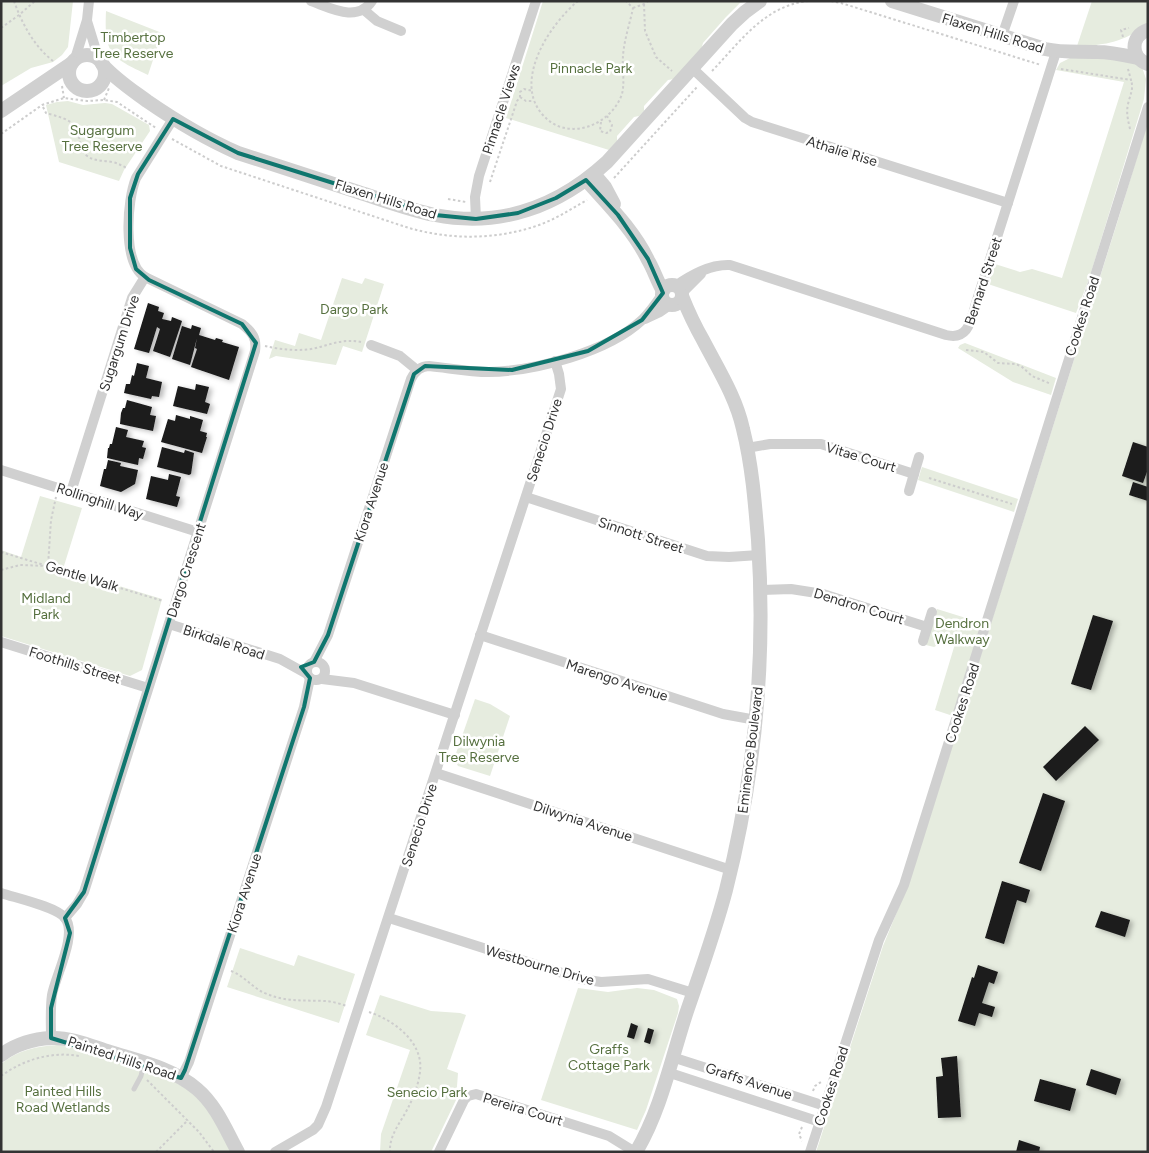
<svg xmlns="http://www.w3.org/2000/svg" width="1149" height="1153" font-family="Figtree,sans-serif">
<defs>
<filter id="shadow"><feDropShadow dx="3.5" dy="2" stdDeviation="2.5" flood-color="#0004"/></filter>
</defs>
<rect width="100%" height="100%" fill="#fff"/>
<!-- green -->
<g fill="#e6ecdf">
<path d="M1 1H73L68 47 62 55 53 62 31 68 1 86Z"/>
<path d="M543 1H749L740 3 726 17 703 43 701 50 674 79 668 80 644 106V111L639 116 634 117 617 136V141L609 150 506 118Z"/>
<path d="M1092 1H1148V25C1121 42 1109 45 1077 46Z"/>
<path d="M106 11 162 33 148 75C111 57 104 55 106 11Z"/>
<path d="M1121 57 1142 67 1146 79 1144 99 1090 276 1076 313 988 284 995 264 1020 272 1032 269 1062 278 1124 82 1056 70 1060 63 1070 58Z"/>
<path d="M68 101 83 105 105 103 112 104 149 125 150 131 124 170 119 181 59 162 46 105 57 102Z"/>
<path d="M1148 121V1152H816L883 946 910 880 1118 220Z"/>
<path d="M342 278 362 284 365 278 384 284 362 352 343 346 336 365 276 356 269 359 275 340 295 346 299 333 321 340Z"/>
<path d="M965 343 1056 378 1051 395 1013 382 958 348 960 345Z"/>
<path d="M922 467 1018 499 1014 512 918 480Z"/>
<path d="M40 496 82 508 63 569 162 599 142 670 130 676 1 636V550L21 557Z"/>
<path d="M937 609 982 623 953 716 935 710 955 644 945 641 934 647 926 645Z"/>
<path d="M475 699 490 704 510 716 490 776 458 766 454 759Z"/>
<path d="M240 948 294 966 298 955 355 974 339 1023 227 987Z"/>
<path d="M578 988 608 992 637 988 654 990 677 999 679 1006 678 1013 646 1110 637 1130 541 1100Z"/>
<path d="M380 995 431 1011 460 1013 466 1015 447 1069 458 1073 456 1100 431 1152H380L381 1134 410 1050 366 1035Z"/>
<path d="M58 1045 78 1047 165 1076 195 1094 208 1109 231 1152H1V1064C18 1050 37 1046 58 1045Z"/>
</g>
<!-- building -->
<g fill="#1a1a1a" filter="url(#shadow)">
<path d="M148 303 159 307 158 311 164 313 162 319 171 321 172 317 182 321 170 357 153 351 160 329 157 327 149 353 134 349Z"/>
<path d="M192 325 201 328 199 335 215 340 216 338 223 340 222 342 239 347 229 380 191 367 197 349 195 348 197 338 190 365 172 359 182 326 191 329Z"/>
<path d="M137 363 149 366 146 378 162 382 159 397 152 396 151 399 124 393 126 384H130L132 375 134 376Z"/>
<path d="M196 384 209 387 205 402 210 404 207 414 173 406 178 386 195 390Z"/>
<path d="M127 400 152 407 150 415 156 416 153 431 120 424 121 413 123 408H125Z"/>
<path d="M176 415 190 419V416L203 420 200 431 207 433 206 437H207L202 453 161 442 168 419 175 421Z"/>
<path d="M116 427 128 430 126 437 144 441 142 447 146 448 143 459 139 458 138 465 107 458 108 448H109L110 444H112Z"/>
<path d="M1133 442 1148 447V469L1143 483 1122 476Z"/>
<path d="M162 447 184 453 185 450 194 453 191 474 189 475 157 467Z"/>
<path d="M108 460 121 463 120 466 138 470 135 484 121 492 100 486 104 469H106Z"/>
<path d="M169 474 181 477 176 496 180 497 177 507 146 499 151 476 168 480Z"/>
<path d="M1133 482 1148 487V501L1129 495Z"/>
<path d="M1093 615 1113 621 1091 690 1071 684Z"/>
<path d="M1085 726 1099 740 1056 781 1043 767Z"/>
<path d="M1043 793 1065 801 1041 871 1019 863Z"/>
<path d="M1002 881 1030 890 1026 903 1017 900 1004 944 985 938Z"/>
<path d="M1101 911 1130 920 1125 937 1095 927Z"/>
<path d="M978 965 998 972 994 984 989 982 982 1003 995 1007 992 1017 979 1013 975 1026 958 1021 972 977 974 978Z"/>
<path d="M631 1023 638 1026 634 1039 627 1037Z"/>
<path d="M648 1028 654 1030 650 1044 644 1042Z"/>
<path d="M957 1056 961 1117 938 1118 936 1077 943 1076 941 1058Z"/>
<path d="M1091 1069 1121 1079 1116 1095 1086 1085Z"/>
<path d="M1040 1079 1076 1089 1070 1111 1034 1101Z"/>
<path d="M1019 1140 1040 1147 1039 1152H1016Z"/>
</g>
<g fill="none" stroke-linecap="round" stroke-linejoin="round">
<!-- path -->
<g stroke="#cdcdcd" stroke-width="2" stroke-dasharray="2.5 2.5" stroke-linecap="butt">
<path d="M14 1C22 24 34 46 53 61"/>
<path d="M578 1C550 24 513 80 542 114 566 143 611 126 622 94 625 82 622 68 623 56 624 40 630 23 633 8L626 1"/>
<path d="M831 1 841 3 1041 65"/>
<path d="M644 4 645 31 656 57 672 71"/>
<path d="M633 8 644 4 648 1"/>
<path d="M1 28 19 15 35 1"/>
<path d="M1123 37 1121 30 1129 28"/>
<path d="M1061 69 1131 80 1128 69"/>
<path d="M712 71C740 42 764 6 808 1"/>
<path d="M62 86 64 98"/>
<path d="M520 97 526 101H533"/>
<path d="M104 100 109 88"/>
<path d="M43 107 46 113C56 116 73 119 77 130 81 139 78 147 86 155 94 162 103 160 112 162 118 163 122 166 127 168"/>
<path d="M601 122 600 131 606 133 610 132 612 125 607 116"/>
<path d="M1130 129C1128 120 1126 113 1128 104 1130 95 1134 89 1131 80"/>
<path d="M1 134 42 105 64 98 87 101 104 100 117 102 156 128"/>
<path d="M172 139 221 166 409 228C451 240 497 240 539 225 556 219 571 209 587 200"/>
<path d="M614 178 697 87"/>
<path d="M490 182 517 101 520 97V92L524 89 533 91"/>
<path d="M448 199 466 202"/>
<path d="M265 346C282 350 303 352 320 347 334 343 346 339 361 342"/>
<path d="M966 350 984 352 998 363 1015 364 1021 366 1032 376 1051 384"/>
<path d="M929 478 1012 504"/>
<path d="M1 552 163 601"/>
<path d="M1 570 20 565 48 566 51 520 56 497"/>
<path d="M948 639 967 645"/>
<path d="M231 971C245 976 253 989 267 994 286 1002 304 1000 324 1001 332 1001 340 1004 347 1006"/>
<path d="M369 1012C390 1019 416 1036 420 1061 422 1075 415 1094 409 1106 402 1121 389 1134 390 1152"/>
<path d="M1 1076C23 1060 51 1051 79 1056"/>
<path d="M147 1080 199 1132 214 1152"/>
<path d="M813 1091 815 1086 821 1082"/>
<path d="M802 1127 799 1134 802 1141"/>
<path d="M156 1152 188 1120"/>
</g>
<!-- service -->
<path stroke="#d0d0d0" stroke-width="5" d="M134 1089 141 1076 144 1063"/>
<!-- minor -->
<g stroke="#d0d0d0" stroke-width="10">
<path d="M311 1C331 8 357 23 372 1"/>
<path d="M364 10 377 21 401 31"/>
<path d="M87 21 99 60"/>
<path d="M1002 36 1014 1"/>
<path d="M75 59 87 20 89 1"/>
<path d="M692 68 745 118 752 122 1008 203"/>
<path d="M476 219 475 197 479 176 536 1"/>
<path d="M675 286C691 275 710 264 730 265L946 335C970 341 971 318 977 300L1056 52"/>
<path d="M681 294 701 274"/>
<path d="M645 319 660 312 670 305"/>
<path d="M371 345 400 356 417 370"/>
<path d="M747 448 770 444H821L914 474"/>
<path d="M1 470 198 532"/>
<path d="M909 491 919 457"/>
<path d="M71 492 132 298 145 277C122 263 127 200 136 178L173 119"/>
<path d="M526 497 707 556 729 557 759 555"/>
<path d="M760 590 791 589 823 594 927 627"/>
<path d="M169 624 280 659 307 674"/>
<path d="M480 635 723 714 756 720"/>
<path d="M923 641 932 612"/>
<path d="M1 642 148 688"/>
<circle cx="316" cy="671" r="9"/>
<path d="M314 662 328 635 411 379C415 371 420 366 429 366 449 368 469 372 489 372 535 371 608 352 642 320 650 312 657 302 663 293"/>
<path d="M322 679 354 683 455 715"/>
<path d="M436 773 731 870"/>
<path d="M1 893C16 898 57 907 65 918 78 934 55 977 52 995 50 1009 51 1024 51 1038"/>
<path d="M65 918 77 904 84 892 255 351C257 338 252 332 242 324L145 277"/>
<path d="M389 918 581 979 601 982 648 979 693 993"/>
<path d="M672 1057 825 1106"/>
<path d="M667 1072 820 1122"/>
<path d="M181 1078 189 1062 304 707 310 678"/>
<path d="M275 1152 313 1130 318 1125 326 1107 561 389 559 374 555 361"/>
<path d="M439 1152 464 1100 468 1096 476 1094 609 1136 635 1152"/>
<path d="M810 1152 879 940 904 885 1148 107"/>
</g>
<!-- tertiary -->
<g stroke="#d0d0d0" stroke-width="14">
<path d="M892 1 1045 49C1063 53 1079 51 1097 52 1111 52 1124 55 1138 58"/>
<path d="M1148 30C1130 36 1130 58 1148 64"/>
<circle cx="87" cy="73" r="18"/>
<path d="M102 64C115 79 132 90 147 101 176 121 206 139 238 153 278 166 318 179 358 192 383 200 409 210 435 215 501 228 559 206 607 162L732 24 745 12 760 1"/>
<path d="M1 111 72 63"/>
<path d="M594 174 605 187 614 204"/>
<path d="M586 180C608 205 633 229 648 260 654 270 657 281 663 291"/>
<circle cx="672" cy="295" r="10"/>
<path d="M1 1055C16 1044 33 1039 51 1038 71 1037 91 1046 110 1052 139 1061 172 1068 197 1089 216 1105 226 1130 238 1152"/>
<path d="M636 1152C661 1110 671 1060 686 1014 700 973 715 932 726 890 755 776 766 658 758 540 755 503 752 465 743 429 736 397 718 369 703 340 695 326 688 311 682 296"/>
</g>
</g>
<!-- marked area -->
<path fill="none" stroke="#0f766e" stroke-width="4" stroke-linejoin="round" d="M173 119 238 153 435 215 476 219 518 213 556 198 586 180 618 215 648 259 663 293 642 320 588 351 512 370 425 366 414 374 328 635 314 662 301 667 310 678 304 707 185 1070 181 1078 51 1038V1008L70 933 65 918 84 892 256 343 242 324 149 280 136 269 130 248V198L138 174Z"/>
<g text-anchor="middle" stroke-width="5" stroke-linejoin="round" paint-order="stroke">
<!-- street labels -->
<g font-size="14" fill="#333" stroke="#fff">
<text transform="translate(993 33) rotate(17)" y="5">Flaxen Hills Road</text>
<text transform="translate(501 109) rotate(-72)" y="5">Pinnacle Views</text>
<text transform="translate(842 151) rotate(17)" y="5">Athalie Rise</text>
<text transform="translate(386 199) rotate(17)" y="5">Flaxen Hills Road</text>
<text transform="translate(983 281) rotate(-72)" y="5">Bernard Street</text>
<text transform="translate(1082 316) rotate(-72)" y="5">Cookes Road</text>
<text transform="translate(119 343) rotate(-72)" y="5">Sugargum Drive</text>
<text transform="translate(544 440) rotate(-72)" y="5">Senecio Drive</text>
<text transform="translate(861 457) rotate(17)" y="5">Vitae Court</text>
<text transform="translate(100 501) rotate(18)" y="5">Rollinghill Way</text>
<text transform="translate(371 502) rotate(-72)" y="5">Kiora Avenue</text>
<text transform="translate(641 535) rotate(18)" y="5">Sinnott Street</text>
<text transform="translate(186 570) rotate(-72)" y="5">Dargo Crescent</text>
<text transform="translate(82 576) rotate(17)" y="5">Gentle Walk</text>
<text transform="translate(859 606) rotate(17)" y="5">Dendron Court</text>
<text transform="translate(224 642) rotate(18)" y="5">Birkdale Road</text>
<text transform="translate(75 665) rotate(17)" y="5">Foothills Street</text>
<text transform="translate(617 680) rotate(18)" y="5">Marengo Avenue</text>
<text transform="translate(962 703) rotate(-72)" y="5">Cookes Road</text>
<text transform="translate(750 750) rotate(-83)" y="5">Eminence Boulevard</text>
<text transform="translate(583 821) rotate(18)" y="5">Dilwynia Avenue</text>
<text transform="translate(419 825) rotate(-72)" y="5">Senecio Drive</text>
<text transform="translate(244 893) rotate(-72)" y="5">Kiora Avenue</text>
<text transform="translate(540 965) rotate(16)" y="5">Westbourne Drive</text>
<text transform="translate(122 1058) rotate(18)" y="5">Painted Hills Road</text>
<text transform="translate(749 1081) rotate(18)" y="5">Graffs Avenue</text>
<text transform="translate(831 1086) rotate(-72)" y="5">Cookes Road</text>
<text transform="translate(523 1109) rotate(17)" y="5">Pereira Court</text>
</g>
<!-- park labels -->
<g font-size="14" fill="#56703f" stroke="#fff">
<text x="133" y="42">Timbertop<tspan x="133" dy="16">Tree Reserve</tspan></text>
<text x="591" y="73">Pinnacle Park</text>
<text x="102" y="135">Sugargum<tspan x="102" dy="16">Tree Reserve</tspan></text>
<text x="354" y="314">Dargo Park</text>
<text x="46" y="603">Midland<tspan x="46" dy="16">Park</tspan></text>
<text x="962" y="628">Dendron<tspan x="962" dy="16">Walkway</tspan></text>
<text x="479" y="746">Dilwynia<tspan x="479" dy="16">Tree Reserve</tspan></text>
<text x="609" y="1054">Graffs<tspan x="609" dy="16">Cottage Park</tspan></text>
<text x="63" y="1096">Painted Hills<tspan x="63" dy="16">Road Wetlands</tspan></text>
<text x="427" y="1097">Senecio Park</text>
</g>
</g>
<!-- border -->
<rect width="1149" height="1153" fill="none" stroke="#333333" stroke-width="5"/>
</svg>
